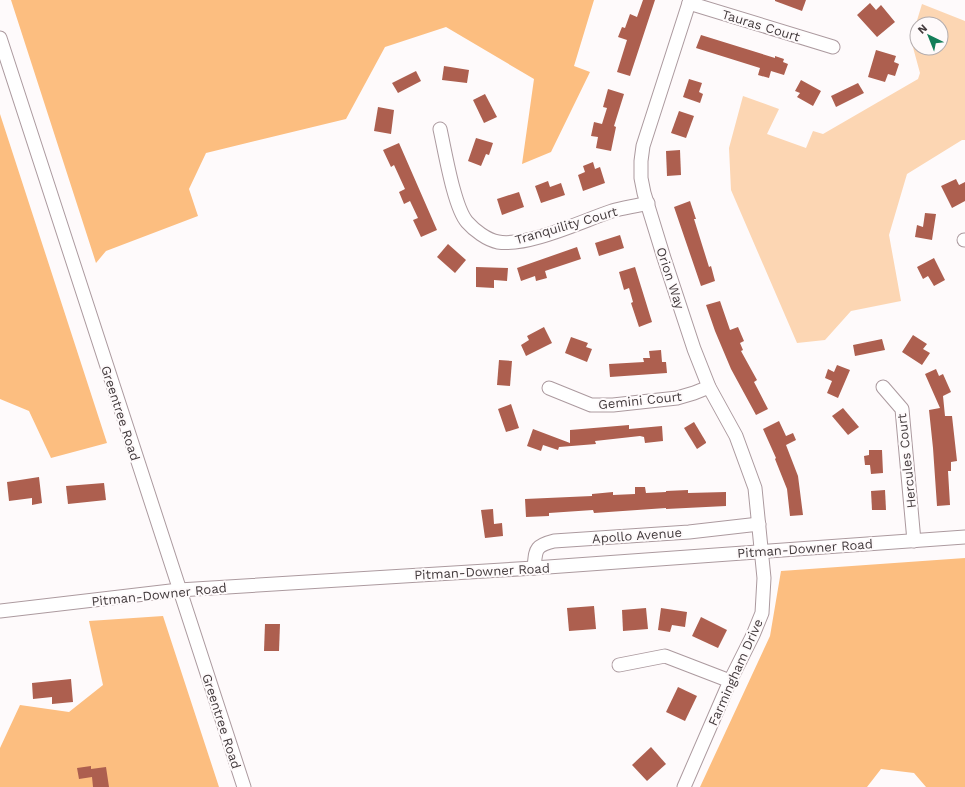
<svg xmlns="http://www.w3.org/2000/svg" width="965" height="787" font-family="'Work Sans',sans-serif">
<rect width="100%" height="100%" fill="#fefafb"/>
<!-- green -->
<path fill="#fcd6b3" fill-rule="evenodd" d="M922 4 965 21V140H962L907 174 889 235 901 301 851 311 825 340 797 343 731 190 729 148 743 96 779 109 767 134 806 148 813 131 823 134 918 79 920 73 911 40ZM917 24H941V48H917Z"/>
<!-- forest -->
<g fill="#fcbe80">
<path d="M11 0H594L574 66 590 72 551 152 522 164 534 79 446 27 385 47 346 119 206 153 189 189 198 216 106 251 96 263Z"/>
<path d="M0 114 107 443 51 458 29 411 0 399Z"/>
<path d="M965 558V787H926L914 773 881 769 867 787H700L770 636 781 571Z"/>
<path d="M163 616 219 787H0V748L20 705 69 712 103 685 89 621Z"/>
</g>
<!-- building -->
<g fill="#ad5f4f">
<path d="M643 0H655L630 76 617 72 627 40 618 37 622 27 625 28 630 14 637 17Z"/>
<path d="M775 0H806L802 11 775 1Z"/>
<path d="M870 3 876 10 881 5 895 22 877 37 857 15Z"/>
<path d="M701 35 775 58V56L784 59 783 62 788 64 784 75 771 71 769 78 758 75 760 68 696 48Z"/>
<path d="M876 50 896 56 894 62 899 64 895 76 888 74 885 82 868 77Z"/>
<path d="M444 66 469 70 467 83 442 80Z"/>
<path d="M416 71 421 81 398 93 392 83Z"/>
<path d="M689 79 702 83 699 92 703 94 700 103 683 97Z"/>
<path d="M801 80 821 91 813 106 797 97 800 93 795 91Z"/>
<path d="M858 83 864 93 836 107 831 96Z"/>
<path d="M608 89 624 94 614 126 616 127 611 151 596 148 598 137 591 136 594 122 602 124 607 108 603 107Z"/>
<path d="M485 94 497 117 484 123 473 100Z"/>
<path d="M378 107 394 110 391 134 374 131Z"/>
<path d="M679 111 694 116 686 138 671 133Z"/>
<path d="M476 138 493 143 489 155 486 154 481 166 468 161Z"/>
<path d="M399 143 437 230 421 237 413 220 418 218 410 201 404 204 399 192 405 189 394 165 391 167 383 150Z"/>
<path d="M680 150 681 175 667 176 666 151Z"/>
<path d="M593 162 595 169 600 167 605 183 583 191 578 175 585 172 583 166Z"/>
<path d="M956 179 959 185 965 182V201L952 208 941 186Z"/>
<path d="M548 181 550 187 561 183 565 195 541 203 535 186Z"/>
<path d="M519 192 524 207 502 215 497 199Z"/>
<path d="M690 201 696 219H694L709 267 711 266 715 281 701 286 674 207Z"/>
<path d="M925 213 936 214 932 240 915 237 917 225 923 227Z"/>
<path d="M620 235 624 248 599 256 595 243Z"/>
<path d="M448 244 466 260 455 273 437 257Z"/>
<path d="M577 247 581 259 545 271 547 278 536 281 535 276 521 281 517 268Z"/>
<path d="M934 258 945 280 934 286 928 276 923 279 917 267Z"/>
<path d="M476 267 508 268 507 281 494 280V288L476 287Z"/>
<path d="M635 267 652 322 639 327 631 303 633 302 629 288 624 290 619 272Z"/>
<path d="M720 301 730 330 738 327 744 341 740 343 743 350 741 351 757 380 754 382 768 409 756 415 731 369 715 331 706 305Z"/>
<path d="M544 327 552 343 526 356 521 345 529 340 527 336Z"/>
<path d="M913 335 927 344 923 349 930 353 922 365 902 352Z"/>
<path d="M571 337 588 343 586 347 592 349 587 362 565 353Z"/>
<path d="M882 339 885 350 855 356 853 345Z"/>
<path d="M661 350 662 362H666L667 373 610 377 609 364 644 362 643 358H650L649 351Z"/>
<path d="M499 360 512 361 510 386 497 385Z"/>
<path d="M837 365 850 370 838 398 827 393 832 381 825 378 828 369 834 372Z"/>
<path d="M936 369 939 376 943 374 951 392 943 396 945 416H952L957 461 951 462V471H948L950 505 937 506 933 448 929 410 940 408 925 374Z"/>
<path d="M511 404 519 428 506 432 498 409Z"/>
<path d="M843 408 859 427 848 435 832 416Z"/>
<path d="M779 421 786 436 793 433 796 440 786 445 798 476 803 515 790 516 787 489 775 459 776 458 763 429Z"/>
<path d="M694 422 706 442V443L697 449 684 428Z"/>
<path d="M629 425V429L662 426 663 441 645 443 644 437 640 436 595 441 596 444 559 447 558 450 543 445 541 451 527 446 533 429 570 443V430Z"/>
<path d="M869 450H882L883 473 871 474 870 465H865L864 456 869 455Z"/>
<path d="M39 477 42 503 32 505V498L9 501 7 482Z"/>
<path d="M104 483 106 500 68 504 66 486Z"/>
<path d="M635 487H645L646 493 666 492V491L688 490V493L726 492V506L666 509V508L594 513 593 510 549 513V516L526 517 525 499 592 496V494L613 492V495L635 494Z"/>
<path d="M885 490 886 510H872L871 491Z"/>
<path d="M493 509 494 524 502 523 503 536 485 538 481 510Z"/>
<path d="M594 606 596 629 569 631 567 608Z"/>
<path d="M646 608 648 629 623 631 622 610Z"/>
<path d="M661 608 687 612 685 627 672 625 670 632 658 630Z"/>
<path d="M701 617 727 630 718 648 692 636Z"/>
<path d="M265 624H280L279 651H264Z"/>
<path d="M71 679 73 702 52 704V697L33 699 32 683Z"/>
<path d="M678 687 697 696 685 721 666 712Z"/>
<path d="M651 747 666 764 647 781 632 765Z"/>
<path d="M91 766V769L106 767 109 787H93L92 777 79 779 77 768Z"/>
</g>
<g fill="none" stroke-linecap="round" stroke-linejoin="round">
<!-- minor casing -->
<g stroke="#ac9a9f" stroke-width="15">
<g id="minor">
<path d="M689 3 833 47"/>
<path d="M0 38 244 787"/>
<path d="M440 129C445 151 454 207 467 222 474 230 487 240 498 242 528 247 582 221 612 211 623 208 636 206 648 203"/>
<path d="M964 240H965"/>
<path d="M883 387 902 409 914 541"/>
<path d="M549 388 591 405H613L677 398 694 393 709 387"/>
<path d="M534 568C536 550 534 546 554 541L689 532 759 524"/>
<path d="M0 611 179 590 534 568 965 537"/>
<path d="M619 665 665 656 730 681"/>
<path d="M684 787 730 681 753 635 762 613 764 578 755 488 736 436 709 387 694 349 664 258 644 193 641 178V161L643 146 690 0"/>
</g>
</g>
<!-- minor -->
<use href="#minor" stroke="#fff" stroke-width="13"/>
</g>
<g text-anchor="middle" stroke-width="4" stroke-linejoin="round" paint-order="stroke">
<!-- street labels -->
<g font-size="13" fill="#423a3c" stroke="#fefafb">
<text transform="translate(761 25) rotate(17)" y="5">Tauras Court</text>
<text transform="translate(566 225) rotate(-16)" y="5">Tranquility Court</text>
<text transform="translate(671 278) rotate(72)" y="5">Orion Way</text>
<text transform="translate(640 400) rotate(-6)" y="5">Gemini Court</text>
<text transform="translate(121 413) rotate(72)" y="5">Greentree Road</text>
<text transform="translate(906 461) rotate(-96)" y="5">Hercules Court</text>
<text transform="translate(637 535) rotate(-4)" y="5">Apollo Avenue</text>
<text transform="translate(805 548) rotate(-4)" y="5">Pitman-Downer Road</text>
<text transform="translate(482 571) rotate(-3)" y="5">Pitman-Downer Road</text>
<text transform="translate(159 594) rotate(-6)" y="5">Pitman-Downer Road</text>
<text transform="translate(735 672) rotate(-66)" y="5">Farmingham Drive</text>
<text transform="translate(222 721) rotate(72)" y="5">Greentree Road</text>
</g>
</g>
<!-- north arrow -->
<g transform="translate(929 36) rotate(317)"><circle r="19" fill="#fefafb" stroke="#b3adaf"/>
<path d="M0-3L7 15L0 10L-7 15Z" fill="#137e59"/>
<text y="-6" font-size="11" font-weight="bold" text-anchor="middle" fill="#423a3c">N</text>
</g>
</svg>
